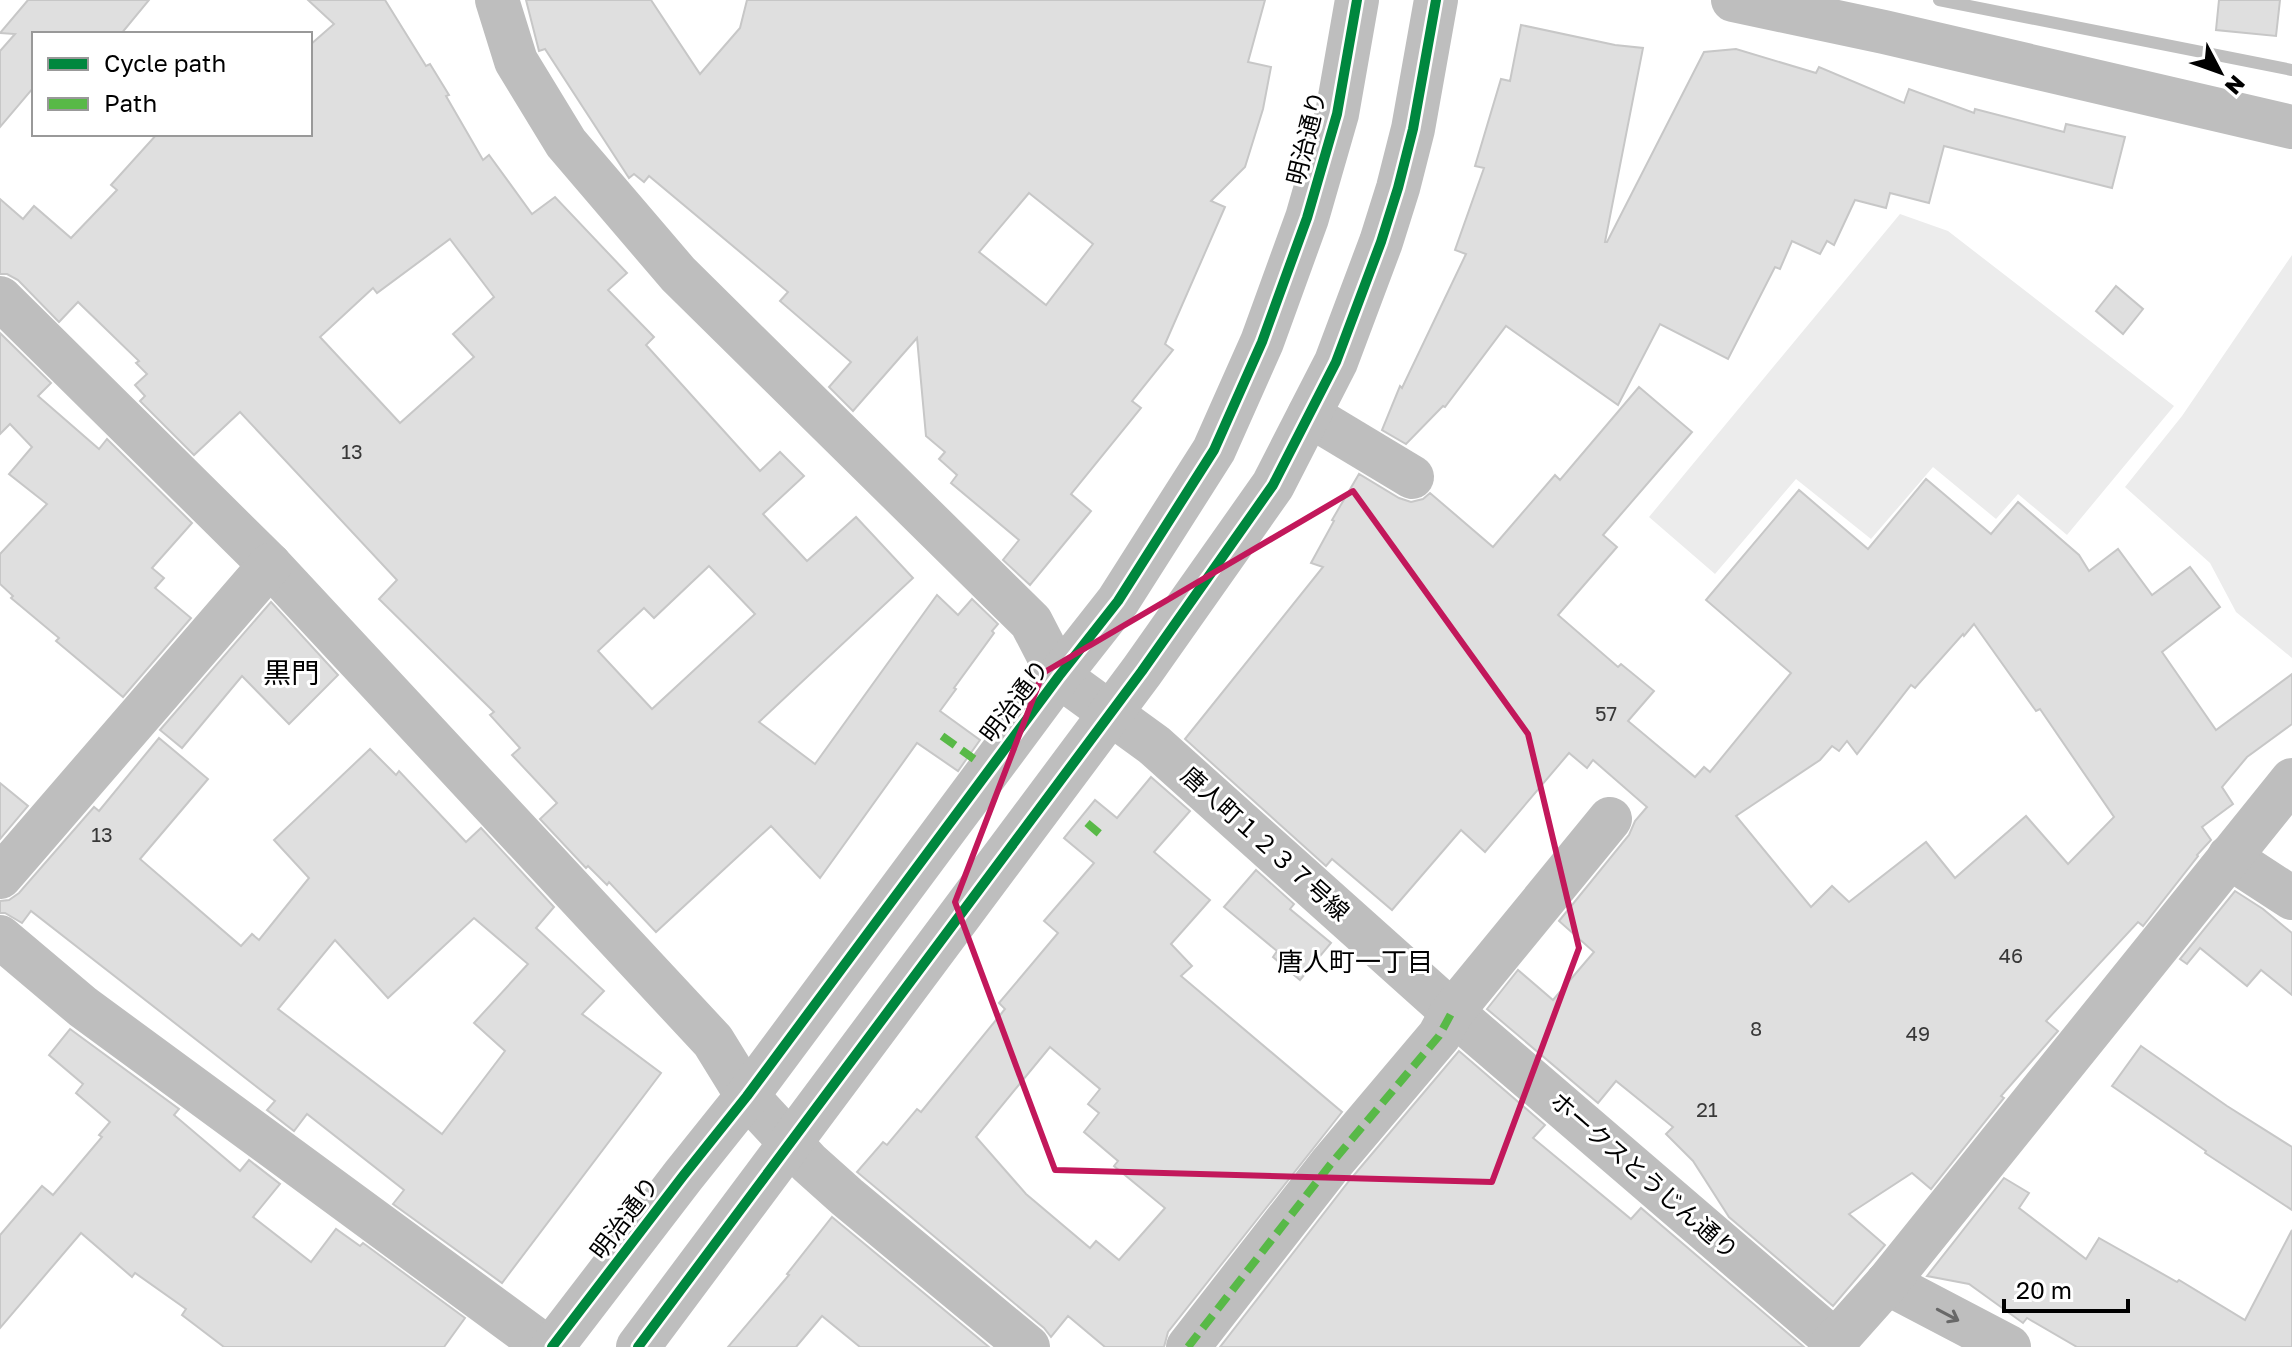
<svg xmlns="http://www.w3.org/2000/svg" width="2292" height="1347" font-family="'Golos Text','Noto Sans JP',sans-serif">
<rect width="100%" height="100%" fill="#fff"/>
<!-- green -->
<g fill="#ececec">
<path d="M1900 214 1948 231 2174 406 2067 535 2018 494 1996 519 1933 467 1871 539 1796 479 1715 574 1649 517Z"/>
<path d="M2292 255V658L2236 612 2210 563 2125 487 2182 416Z"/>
</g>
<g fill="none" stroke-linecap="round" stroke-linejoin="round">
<!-- stream -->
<path stroke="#bfbfbf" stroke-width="12" d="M1939 0 2292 70"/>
</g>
<!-- building -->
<g fill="#dfdfdf" stroke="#c7c7c7" stroke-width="2" fill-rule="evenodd">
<path d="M28 0H149L121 34H34V87L0 127V51L15 34 0 33Z"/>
<path d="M308 0H385L426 66 430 64 449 95 446 96 483 160 489 155 532 214 555 197 627 273 608 290 654 337 646 345 760 471 780 452 804 476 763 514 807 561 856 517 913 578 759 722 815 764 937 595 958 615 972 599 998 624 992 631 994 633 954 688 956 689 940 711 980 740 958 771 917 743 820 878 771 826 656 932 609 882 607 885 588 866 586 868 540 819 557 803 512 755 520 748 490 715 494 712 379 599 397 580 240 412 194 455 140 401 145 396 135 385 147 374 136 363 139 361 78 302 59 322 18 280 7 274H0V199L23 219 34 206 71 238 117 190 111 185 157 134H310V45L334 24ZM450 239 494 297 453 334 474 357 400 423 320 337 373 288 377 293ZM709 566 755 614 652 709 598 651 644 608 654 618Z"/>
<path d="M526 0H651L700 74 740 28 747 0H1265L1248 62 1271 67 1263 109 1245 167 1211 201 1225 207 1165 344 1173 350 1132 401 1141 408 1071 494 1091 511 1030 585 1003 560 1019 540 951 483 957 475 939 459 945 452 926 436 917 338 853 411 829 387 851 362 780 301 788 292 649 176 644 182 634 174 629 178 545 49 539 51ZM1029 193 1093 244 1046 305 979 252Z"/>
<path d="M2219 0H2280L2276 36 2216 30Z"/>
<path d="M1521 25 1615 45 1643 48 1605 242H1607L1704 52 1736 49 1816 73 1819 67 1904 103 1909 89 1974 113 1975 109 2064 132 2066 124 2125 137 2112 188 1944 146 1929 203 1890 193 1886 208 1855 200 1834 245 1827 241 1820 254 1792 241 1780 269 1775 267 1728 359 1660 324 1618 405 1506 326 1445 407 1443 406 1406 444 1382 430 1400 386 1402 388 1466 254 1455 250 1484 168 1475 166 1501 79 1510 81Z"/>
<path d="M2116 286 2143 309 2123 334 2096 311Z"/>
<path d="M0 333 51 383 38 396 99 449 107 439 192 523 152 568 164 578 155 588 191 618 123 697 56 641 59 638 11 598 13 596 0 584V554L47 504 9 474 32 447 10 424 0 434Z"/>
<path d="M1639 387 1692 432 1603 535 1617 547 1558 615 1618 667 1621 664 1654 691 1628 721 1695 777 1704 767 1710 772 1791 673 1706 600 1799 490 1868 549 1926 479 1991 534 2018 502 2079 555 2089 571 2118 549 2152 595 2190 567 2220 607 2162 652 2216 730 2292 674V724L2247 757 2222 787 2233 804 2202 827 2211 840 2197 855 2198 856 2143 926 2138 922 2046 1021 2058 1031 2001 1096 2004 1098 1931 1189 1912 1173 1849 1214 1885 1245 1833 1306 1729 1217 1693 1161 1666 1134 1673 1127 1616 1081 1598 1103 1487 1009 1518 970 1553 1000 1594 952 1559 921 1629 835 1635 821 1647 807 1593 760 1587 768 1569 753 1485 852 1461 830 1392 910 1332 859 1326 866 1185 739 1323 567 1311 563 1334 521 1332 520 1359 474 1399 498 1411 502 1423 499 1430 493 1493 547 1555 475 1560 480ZM1974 624 2036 711 2040 709 2114 817 2068 864 2026 816 1955 878 1926 842 1849 902 1832 886 1811 907 1736 816 1820 760 1832 746 1839 751 1847 741 1857 754 1911 685 1915 688 1963 634 1964 636Z"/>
<path d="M271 602 338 675 289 724 242 676 182 748 160 730Z"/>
<path d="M159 738 208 779 140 859 241 946 252 934 259 940 309 878 274 840 370 749 396 775 399 771 466 842 481 828 554 907 536 928 604 991 582 1014 661 1073 502 1283 393 1204 404 1190 307 1114 294 1131 267 1110 275 1101 31 911 22 923 5 913H0V901L9 900 19 893 94 807 99 811ZM474 918 528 964 474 1023 505 1051 442 1134 278 1009 335 940 388 998Z"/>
<path d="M1151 777 1190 811 1154 852 1210 900 1171 944 1192 966 1181 976 1342 1112 1168 1332 1164 1347H1105L1068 1316 1051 1337 1044 1328 857 1172 883 1142 887 1145 917 1109 921 1112 1005 1009 999 1003 1058 933 1044 921 1094 863 1064 838 1095 800 1117 818ZM1050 1047 1100 1089 1088 1104 1099 1113 1084 1132 1118 1161 1114 1166 1165 1208 1119 1260 1096 1241 1090 1248 1026 1194 976 1137Z"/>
<path d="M0 783 28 806 0 839Z"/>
<path d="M1256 870 1294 904 1290 909 1331 943 1300 980 1273 957 1277 951 1224 907Z"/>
<path d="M2235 891 2263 909 2292 933V995L2261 970 2247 986 2200 948 2187 964 2180 959Z"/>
<path d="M70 1029 179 1109 174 1115 240 1171 249 1160 280 1184 253 1217 311 1262 336 1229 360 1246 363 1243 465 1318 444 1347H224L182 1315 186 1309 135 1273 132 1277 81 1233 0 1328V1235L42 1186 53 1195 102 1137 99 1135 110 1122 76 1093 83 1084 49 1055Z"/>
<path d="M2141 1046 2227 1106 2292 1147V1210L2205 1153 2206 1151 2112 1086Z"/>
<path d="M1459 1051 1545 1125 1533 1138 1631 1219 1641 1208 1804 1347H1220L1349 1181Z"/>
<path d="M2004 1178 2029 1193 2019 1208 2086 1259 2099 1238 2177 1282 2179 1280 2245 1320 2292 1230V1347H2077L2027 1318 2023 1323 1969 1284 1927 1276Z"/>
<path d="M832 1217 989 1347H860L822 1316 796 1347H728L789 1275 787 1274Z"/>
</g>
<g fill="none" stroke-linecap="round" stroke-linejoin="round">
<!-- minor -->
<g stroke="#bebebe" stroke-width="44">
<path d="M497 0 516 61 566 143 678 274 1031 622 1059 676 1154 745 1452 1012 1835 1341"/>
<path d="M1733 0 1884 32 2292 127"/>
<path d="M0 298 270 565 713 1041 747 1096 809 1163 847 1197 1028 1347"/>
<path d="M1309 415 1412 477"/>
<path d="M2229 857 2292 898"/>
<path d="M0 877 270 565"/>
<path d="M0 937 83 1007 546 1347"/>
<path d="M1887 1283 2009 1347"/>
<path d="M552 1347 683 1176 747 1096 1059 676 1118 601 1214 450 1262 342 1307 218 1337 114 1357 0"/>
<path d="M638 1347 1142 671 1273 485 1336 362 1381 242 1398 188 1413 129 1436 0"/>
<path d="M1188 1347 1330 1165 1439 1036 1452 1012 1610 819"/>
<path d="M1830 1347 1887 1283 2292 780"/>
</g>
<!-- quiet -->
<g stroke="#58b947" stroke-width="8" stroke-dasharray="16 8" stroke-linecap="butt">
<path d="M942 736 974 759"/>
<path d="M1087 823 1100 834"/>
<path d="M1188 1347 1330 1165 1439 1036 1452 1012"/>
</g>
<!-- cycleway casing -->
<g stroke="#fff" stroke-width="15">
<g id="cycleway">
<path d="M552 1347 683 1176 747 1096 1059 676 1118 601 1214 450 1262 342 1307 218 1337 114 1357 0"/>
<path d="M638 1347 1142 671 1273 485 1336 362 1381 242 1398 188 1413 129 1436 0"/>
</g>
</g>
<!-- cycleway -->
<use href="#cycleway" stroke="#00873e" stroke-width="10"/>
</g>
<!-- one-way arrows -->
<defs><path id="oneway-shaft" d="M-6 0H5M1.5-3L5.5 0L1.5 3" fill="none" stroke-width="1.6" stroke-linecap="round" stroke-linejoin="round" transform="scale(2)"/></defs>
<use stroke="#686868" href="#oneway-shaft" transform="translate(1948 1315) rotate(28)"/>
<!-- marked area -->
<path fill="none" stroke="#c2185b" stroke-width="6" stroke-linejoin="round" d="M1353 491 1528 734 1579 948 1492 1182 1055 1170 955 902 1043 673Z"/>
<g text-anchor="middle" stroke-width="6" stroke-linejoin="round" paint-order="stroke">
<!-- number labels -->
<g font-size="20" fill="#383838">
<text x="352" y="459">13</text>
<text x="1606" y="721">57</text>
<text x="102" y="842">13</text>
<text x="2011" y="963">46</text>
<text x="1756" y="1036">8</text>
<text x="1918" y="1041">49</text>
<text x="1707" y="1117">21</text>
</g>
<!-- street labels -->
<g font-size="24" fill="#000" stroke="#fff">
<text transform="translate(1307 138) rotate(-76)" y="8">明治通り</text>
<text transform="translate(1015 701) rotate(-53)" y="8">明治通り</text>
<text transform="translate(1265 844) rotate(42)" y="8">唐人町１２３７号線</text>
<text transform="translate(1644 1176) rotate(41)" y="8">ホークスとうじん通り</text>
<text transform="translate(625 1218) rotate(-53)" y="8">明治通り</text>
</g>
<!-- neighbourhood labels -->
<g font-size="26" fill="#000" stroke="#fff">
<text x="1355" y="971">唐人町一丁目</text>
</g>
<!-- quarter labels -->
<g font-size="28" fill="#000" stroke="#fff">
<text x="291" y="683">黒門</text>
</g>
</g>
<!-- legend -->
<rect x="32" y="32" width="280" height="104" fill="#ffffff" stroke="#999999" stroke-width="2"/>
<rect x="48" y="58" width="40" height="12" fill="#00873e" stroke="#999999" stroke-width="2"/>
<text x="104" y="72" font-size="24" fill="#000000">Cycle path</text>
<rect x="48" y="98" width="40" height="12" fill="#58b947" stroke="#999999" stroke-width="2"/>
<text x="104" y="112" font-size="24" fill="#000000">Path</text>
<!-- north arrow -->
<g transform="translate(2220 72) rotate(131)" stroke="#ffffff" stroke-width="6" paint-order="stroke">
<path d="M0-6L14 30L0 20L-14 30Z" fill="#000000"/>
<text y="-12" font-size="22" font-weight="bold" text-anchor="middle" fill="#000000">N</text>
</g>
<!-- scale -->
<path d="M2004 1299v12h124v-12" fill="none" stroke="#000000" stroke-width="4"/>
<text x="2016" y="1299" font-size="24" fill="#000000" stroke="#ffffff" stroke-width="6" paint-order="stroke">20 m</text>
</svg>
